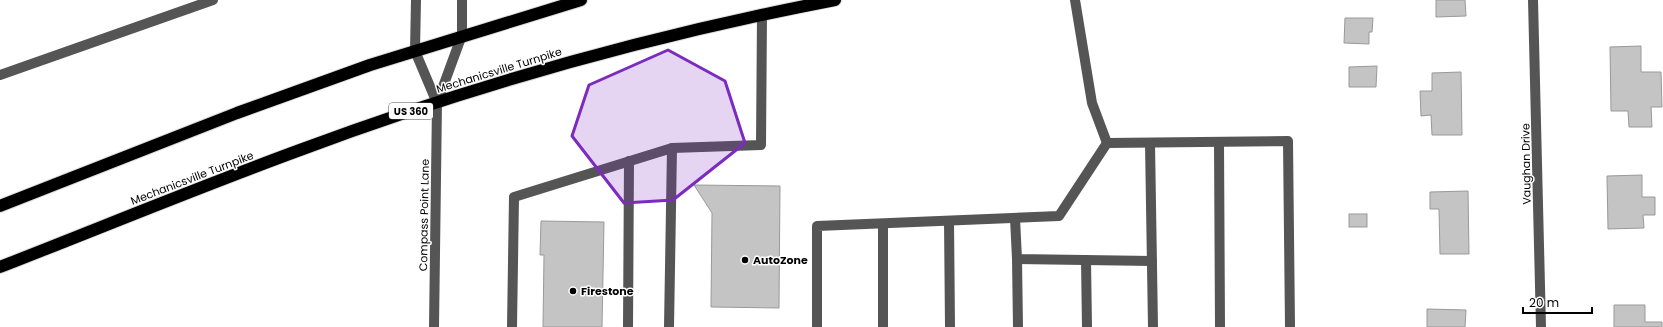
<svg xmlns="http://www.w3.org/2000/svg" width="1663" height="327" font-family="Poppins,sans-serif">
<rect width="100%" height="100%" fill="#fff"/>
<!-- building -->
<g fill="#c4c4c4" stroke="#999">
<path d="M1436 0H1465L1466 16 1436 17Z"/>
<path d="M1345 18H1373L1372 32H1369V44L1344 43Z"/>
<path d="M1641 46V72H1661L1662 107H1651L1652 127H1629L1628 111H1611L1610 47Z"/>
<path d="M1377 66 1376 87H1349V67Z"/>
<path d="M1461 72 1462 135H1432L1431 115 1421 116 1420 91H1432V73Z"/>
<path d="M1642 175V197H1655V215H1643L1644 228 1608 229 1607 176Z"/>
<path d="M694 185 780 186 779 308 711 307 712 213Z"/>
<path d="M1468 191 1469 254H1440L1439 209H1430V192Z"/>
<rect x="1349" y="214" width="18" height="13"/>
<path d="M541 221 604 222 602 327H543L544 255H540Z"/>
<path d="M1614 305H1645V322H1662V327H1614Z"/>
<path d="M1427 309 1466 310 1465 327H1427Z"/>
</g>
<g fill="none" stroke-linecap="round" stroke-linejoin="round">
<!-- highway casing -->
<g stroke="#dbdbdb" stroke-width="14">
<g id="highway">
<path d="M0 206 237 113 370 65 581 0"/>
<path d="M0 267C100 228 199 187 300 150 474 85 653 35 835 0"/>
</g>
</g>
<!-- minor -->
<g stroke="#555" stroke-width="10">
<path d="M416 0 415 51 437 103"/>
<path d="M1075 0 1092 103 1107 143"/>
<path d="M1533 0 1541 327"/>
<path d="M0 75 213 0"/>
<path d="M1219 142 1220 327"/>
<path d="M1150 143 1153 327"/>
<path d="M672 148 761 145 762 14"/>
<path d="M1015 218 1017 259 1152 261"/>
<path d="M949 221 950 327"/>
<path d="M883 224V327"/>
<path d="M1017 259 1018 327"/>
<path d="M1086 260 1087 327"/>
<path d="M434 327 437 103 462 35V0"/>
<path d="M512 327 514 197 672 148 669 327"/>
<path d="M628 327 629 161"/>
<path d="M817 327V226L1059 216 1107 143 1288 141 1290 327"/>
</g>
<!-- highway -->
<use href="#highway" stroke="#000" stroke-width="12"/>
</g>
<!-- marked area -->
<path fill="#7b2cbf" fill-opacity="0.2" stroke="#7b2cbf" stroke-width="3" stroke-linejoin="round" d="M668 50 725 81 745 143 673 200 624 203 572 136 589 85Z"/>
<!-- markers -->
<g fill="#000" stroke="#fff" stroke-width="1.5">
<circle cx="745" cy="260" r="4"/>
<circle cx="573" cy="291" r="4"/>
</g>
<g text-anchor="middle" stroke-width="3" stroke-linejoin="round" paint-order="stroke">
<!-- shield labels -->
<rect fill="#fff" stroke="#4c4c4c" stroke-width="1" x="389" y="103" width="44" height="16" rx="3"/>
<g font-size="10" font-weight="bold" fill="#000">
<text x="411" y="115">US 360</text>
</g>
<!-- street labels -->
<g font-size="11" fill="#000" stroke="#fff">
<text transform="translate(499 70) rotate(-17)" y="4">Mechanicsville Turnpike</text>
<text transform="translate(1526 164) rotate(-91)" y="4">Vaughan Drive</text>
<text transform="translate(192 178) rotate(-21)" y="4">Mechanicsville Turnpike</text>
<text transform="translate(424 215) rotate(-89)" y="4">Compass Point Lane</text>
</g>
<!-- poi labels -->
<g font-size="11" font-weight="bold" fill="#000" stroke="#fff" text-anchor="start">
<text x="753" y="264">AutoZone</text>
<text x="581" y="295">Firestone</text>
</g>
</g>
<!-- scale -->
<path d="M1523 307v6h69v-6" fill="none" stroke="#000000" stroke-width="2"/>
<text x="1529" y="307" font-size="12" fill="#000000" stroke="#ffffff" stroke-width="3" paint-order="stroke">20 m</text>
</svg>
